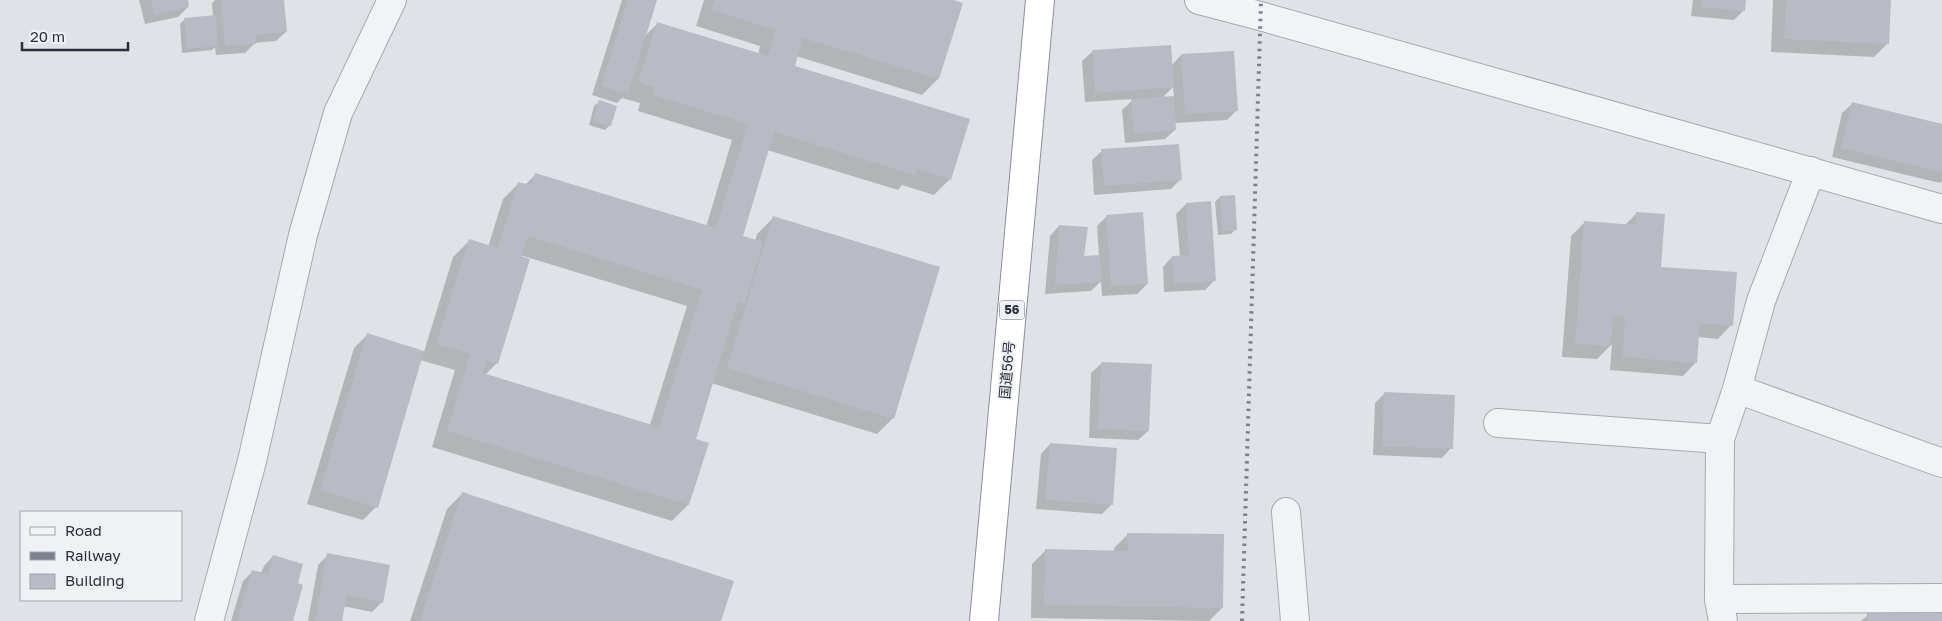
<svg xmlns="http://www.w3.org/2000/svg" width="1942" height="621" font-family="'Golos Text','Noto Sans JP',sans-serif">
<rect width="100%" height="100%" fill="#e0e2e7"/>
<!-- shadow -->
<g fill="#0003" fill-rule="evenodd">
<path d="M139 0H186L188 7 178 17 145 24Z"/>
<path d="M215 0H283L286 32 276 41 255 43 245 53 216 55 215 47 212 50 182 53 180 24 185 19 213 17 212 3Z"/>
<path d="M622 0H656L644 37 657 24 758 55 760 46 696 26 704 0H949L938 79 922 95 796 56 793 67 950 179 934 195 902 185 898 190 767 150 741 237 755 241 757 234 773 218 893 418 877 434 711 383 694 440 688 505 672 521 432 447 455 370 420 360 376 507 363 520 307 504 354 348 367 335 424 352 453 257 469 241 488 247 503 199 519 183 525 185 536 174 706 227 732 140 638 111 640 103 622 98 617 103 592 95ZM520 255 687 306 650 425 485 375 497 363Z"/>
<path d="M1693 0H1745L1744 10 1734 20 1691 16Z"/>
<path d="M1773 0H1889L1888 43 1874 57 1771 52Z"/>
<path d="M1170 46 1172 65 1181 55 1237 110 1227 120 1175 123V130L1165 139 1125 143 1122 110 1134 99 1085 102 1082 61 1092 52ZM1173 87 1174 97 1162 98Z"/>
<path d="M599 102 610 125 605 130 589 125 594 106Z"/>
<path d="M1852 104 1942 125V181L1940 183 1832 157 1842 113Z"/>
<path d="M1102 151 1180 180 1171 189 1094 195 1092 160Z"/>
<path d="M1220 197 1236 229 1231 234 1218 235 1215 202Z"/>
<path d="M1186 204 1215 280 1205 290 1164 292 1163 267 1172 257H1180L1176 214Z"/>
<path d="M1637 213 1659 268 1731 325 1718 339 1698 337 1696 362 1683 376 1610 370 1612 344 1597 359 1562 357 1571 236 1585 222 1625 225Z"/>
<path d="M1107 216 1147 284 1137 294 1102 296 1101 281 1091 291 1045 294 1050 236 1059 226 1083 257 1099 256 1097 226Z"/>
<path d="M1101 364 1148 431 1138 440 1089 438 1091 373Z"/>
<path d="M1385 393 1451 448 1442 458 1373 455 1375 403Z"/>
<path d="M1050 444 1111 505 1102 514 1036 509 1041 454Z"/>
<path d="M463 493 719 621H410L447 509Z"/>
<path d="M1128 534 1222 608 1209 621 1031 618 1032 564 1046 550 1114 552V548Z"/>
<path d="M328 555 382 602 372 612 343 606 341 621H308L318 565Z"/>
<path d="M273 556 296 584 291 621H231L243 581 253 571 261 573 264 566Z"/>
<path d="M1868 615H1942V621H1861Z"/>
</g>
<!-- building -->
<g fill="#b8bbc3" fill-rule="evenodd">
<path d="M151 0H188L189 7 154 15Z"/>
<path d="M221 0H284L287 32 255 35 256 44 225 46Z"/>
<path d="M628 0H657L628 94 601 86Z"/>
<path d="M714 0H954L963 3 939 79 803 38 795 66 970 119 951 180 917 169 915 175 774 132 743 236 763 242 745 303 738 301 696 439 709 443 689 505 447 431 470 354 436 344 469 239 498 248 518 182 531 185 535 173 716 228 748 124 653 95 655 87 638 82 657 22 768 56 776 30 711 10ZM528 236 702 290 659 427 483 373 487 360 498 364 530 259 521 256Z"/>
<path d="M1701 0H1746L1745 11 1700 7Z"/>
<path d="M1786 0H1891L1889 44 1784 39Z"/>
<path d="M216 15 218 46 187 49 184 18Z"/>
<path d="M1171 45 1174 87 1095 93 1092 50Z"/>
<path d="M1234 51 1238 111 1185 114 1181 54Z"/>
<path d="M1174 96 1176 130 1134 134 1131 99Z"/>
<path d="M599 100 617 106 611 126 593 121Z"/>
<path d="M1852 102 1942 124V172L1841 148Z"/>
<path d="M1179 144 1182 180 1104 186 1101 149Z"/>
<path d="M1235 195 1237 230 1222 231 1220 196Z"/>
<path d="M1211 201 1216 281 1174 283 1172 256 1189 255 1186 203Z"/>
<path d="M1143 212 1148 284 1111 286 1106 215Z"/>
<path d="M1636 212 1665 214 1661 267 1737 272 1733 326 1700 323 1697 363 1623 357 1625 317 1613 316 1611 346 1575 344 1584 221 1635 225Z"/>
<path d="M773 216 940 267 894 419 727 368Z"/>
<path d="M1059 225 1088 227 1084 256 1100 255 1102 282 1055 285Z"/>
<path d="M367 333 424 351 378 508 320 490Z"/>
<path d="M1101 362 1152 364 1149 431 1098 429Z"/>
<path d="M1384 392 1455 395 1453 449 1382 446Z"/>
<path d="M1050 443 1117 448 1113 505 1045 500Z"/>
<path d="M462 492 734 581 721 621H420Z"/>
<path d="M1127 533 1224 534 1223 608 1044 605 1045 549 1128 551Z"/>
<path d="M327 553 390 565 383 603 347 595 342 621H315Z"/>
<path d="M273 555 303 564 298 583 303 585 293 621H237L252 570 268 574Z"/>
<rect x="1867" y="613" width="75" height="8"/>
</g>
<g fill="none" stroke-linecap="round" stroke-linejoin="round">
<!-- street casing -->
<g stroke="#a6a9b0" stroke-width="30">
<g id="street">
<path d="M1199 0 1260 16 1942 209"/>
<path d="M1737 389 1942 463"/>
<path d="M1498 423 1720 439"/>
<path d="M1286 512 1295 621"/>
<path d="M1719 599 1942 598"/>
<path d="M209 621 252 461 303 235 338 113 392 0"/>
<path d="M1723 621 1719 599 1720 439 1737 389 1761 301 1811 171"/>
</g>
</g>
<!-- highway casing -->
<g stroke="#898f9c" stroke-width="30">
<path id="highway" d="M984 621 1040 0"/>
</g>
<!-- street -->
<use href="#street" stroke="#f2f3f6" stroke-width="28"/>
<!-- highway -->
<use href="#highway" stroke="#fff" stroke-width="28"/>
<!-- rail -->
<path stroke="#7b818f" stroke-width="4" stroke-dasharray="2.5 5" stroke-linecap="butt" d="M1242 621 1261 0"/>
</g>
<g text-anchor="middle" stroke-width="4" stroke-linejoin="round" paint-order="stroke">
<!-- shield labels -->
<rect fill="#eff1f5" stroke="#656974" stroke-width="1" x="999.5" y="300.5" width="25" height="19" rx="4"/>
<g font-size="12" font-weight="bold" fill="#2a2f3c">
<text x="1012" y="314">56</text>
</g>
<!-- street labels -->
<g font-size="14" fill="#2a2f3c" stroke="#eff1f5">
<text transform="translate(1007 370) rotate(-85)" y="5">国道56号</text>
</g>
</g>
<!-- legend -->
<rect x="20" y="511" width="162" height="90" fill="#eff1f5" stroke="#a0a3ab"/>
<rect x="30" y="527" width="25" height="8" fill="#f2f3f6" stroke="#a0a3ab"/>
<text x="65" y="536" font-size="15" fill="#2a2f3c">Road</text>
<rect x="30" y="552" width="25" height="8" fill="#7b818f" stroke="#a0a3ab"/>
<text x="65" y="561" font-size="15" fill="#2a2f3c">Railway</text>
<rect x="30" y="574" width="25" height="15" fill="#b8bbc3" stroke="#a0a3ab"/>
<text x="65" y="586" font-size="15" fill="#2a2f3c">Building</text>
<!-- scale -->
<path d="M22 42v8h106v-8" fill="none" stroke="#2a2f3c" stroke-width="2.5"/>
<text x="30" y="42" font-size="15" fill="#2a2f3c" stroke="#eff1f5" stroke-width="4" paint-order="stroke">20 m</text>
</svg>
